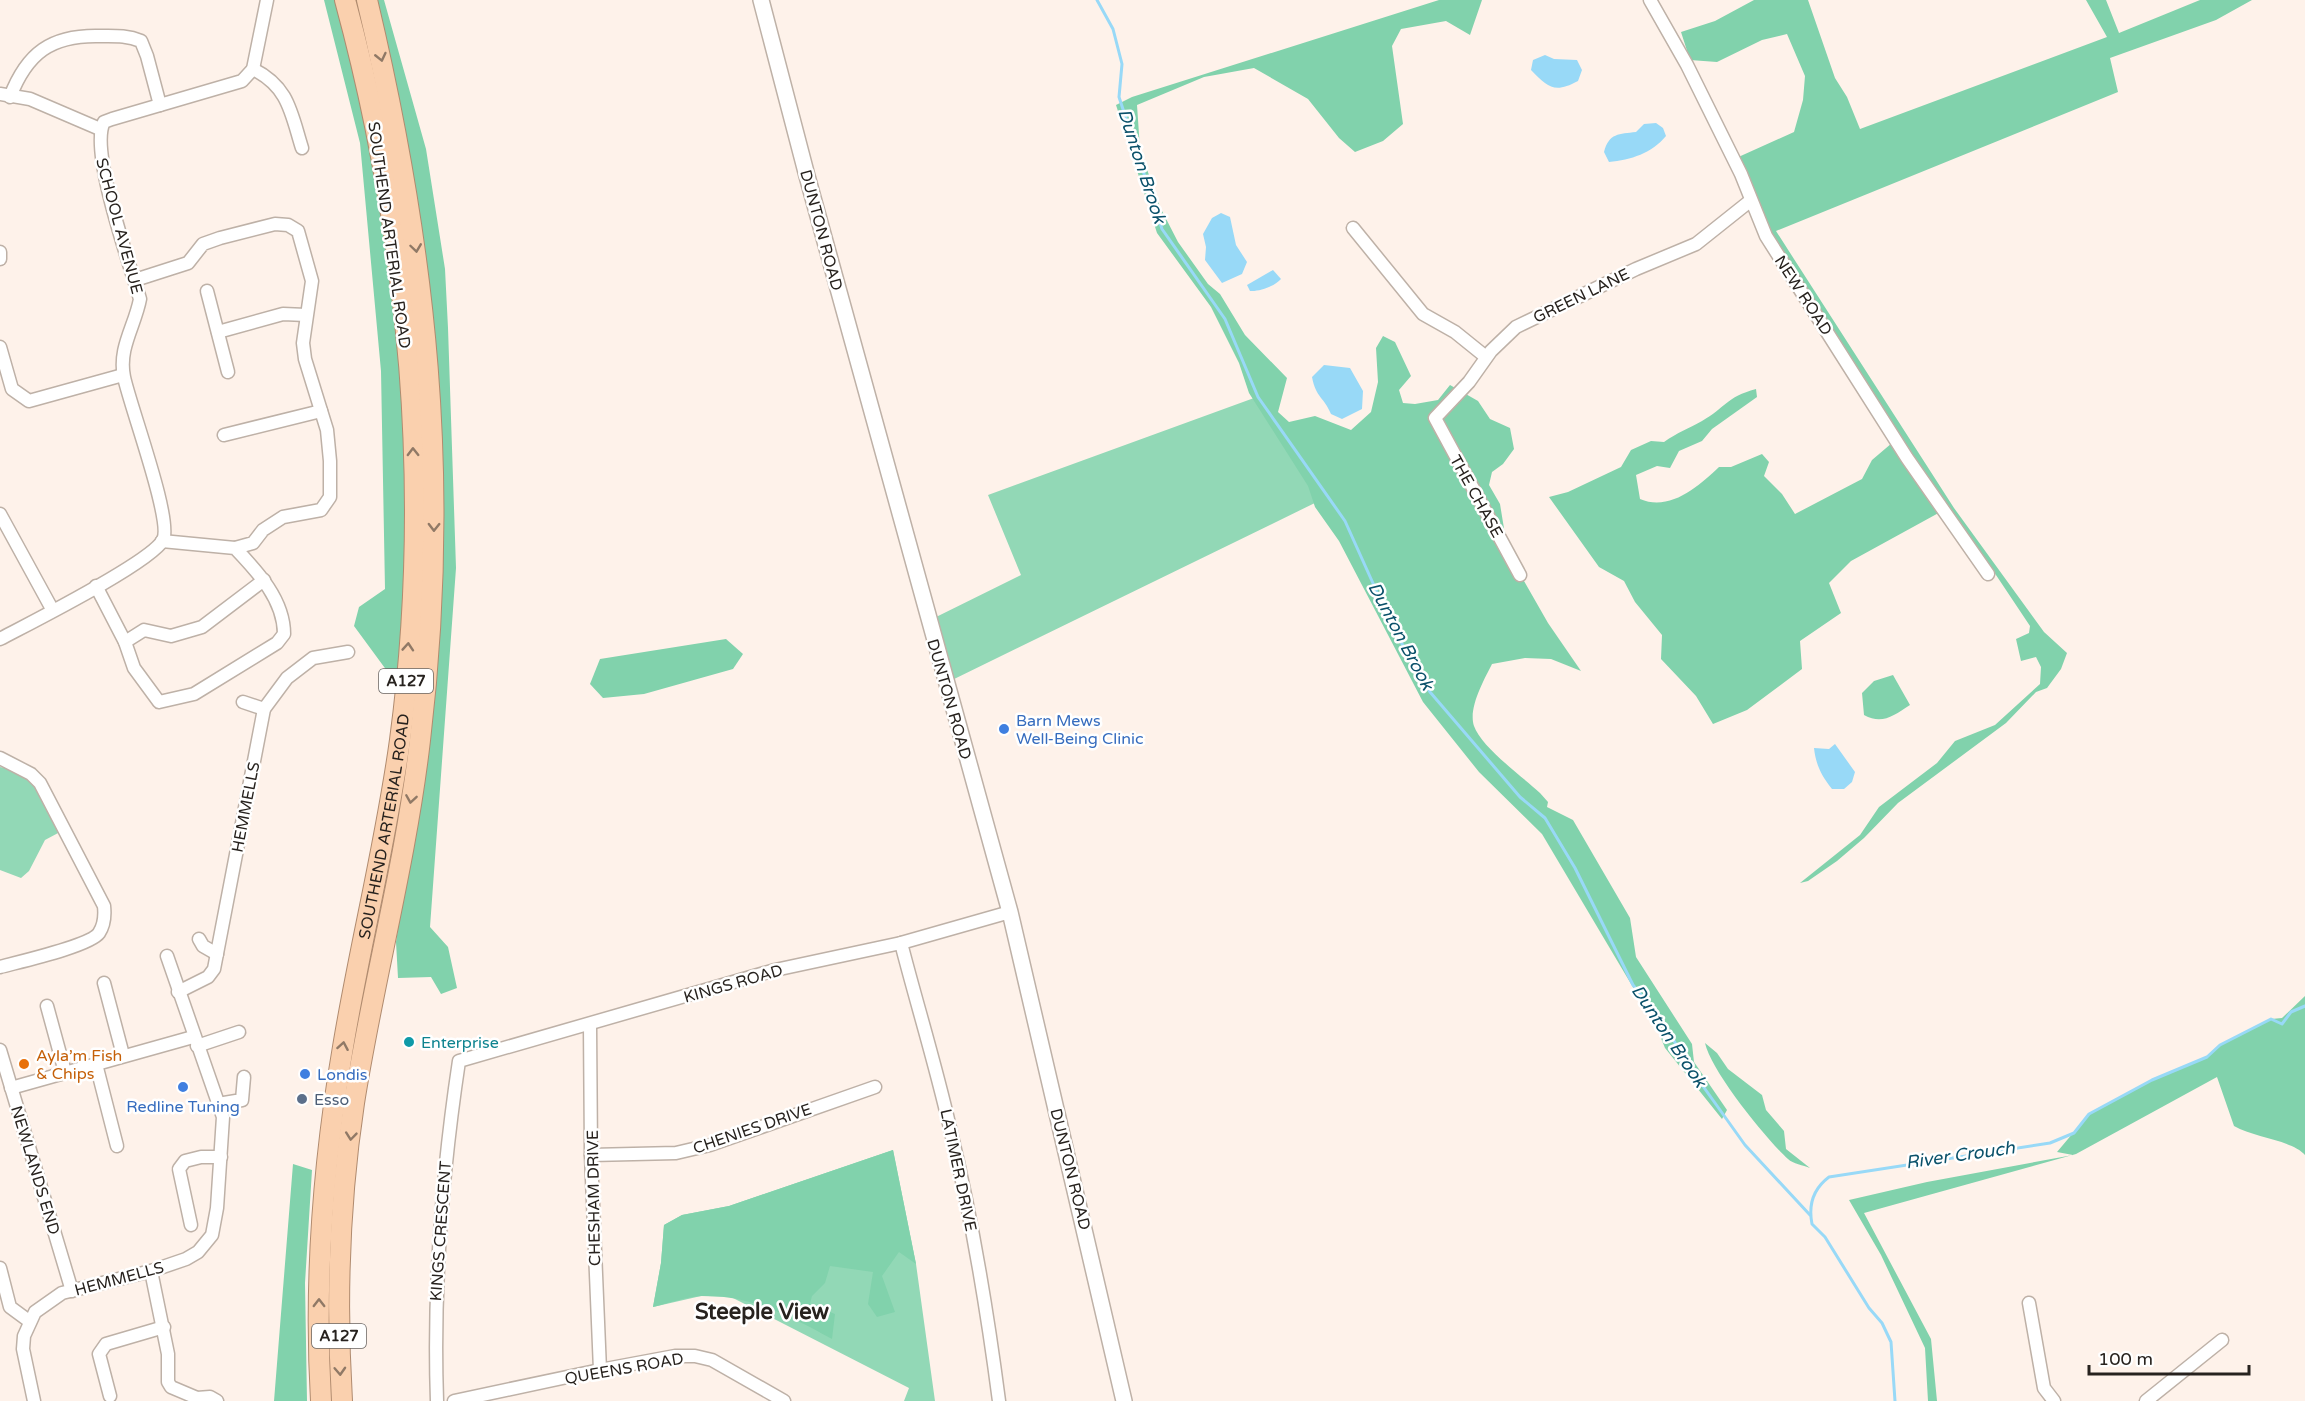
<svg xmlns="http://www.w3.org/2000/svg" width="2305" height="1401" font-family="'Varela Round',sans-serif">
<rect width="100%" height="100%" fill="#fef2ea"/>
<!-- green -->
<g fill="#92d8b6">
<path d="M1254 398 1321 500 946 683 928 621 1021 575 988 495Z"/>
<path d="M0 767C37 772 45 802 60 832L45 840 29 871 21 878 0 870Z"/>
<path d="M893 1150 916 1264 935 1401H904L909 1388 731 1297 701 1296 653 1307 661 1263 664 1225 682 1215 729 1206Z"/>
</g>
<!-- forest -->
<g fill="#81d2ac">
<path d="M324 0H384L426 149 445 269 448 328 456 568 430 927 448 947 457 988 441 994 431 977 398 978 396 942 430 709 390 675 354 626 359 607 385 589 381 371 360 143Z"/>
<path d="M1439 0H1482L1470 35 1446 21 1401 29 1392 46 1403 124 1383 141 1355 152 1339 138 1308 99 1254 68 1204 77 1137 105 1140 149 1160 207 1178 242 1208 284 1220 294 1245 335 1287 378 1278 412 1289 422 1315 416 1351 430 1371 412 1378 382 1376 348 1383 336 1395 342 1411 376 1399 390 1403 403 1415 404 1438 400 1450 385 1478 401 1490 419 1510 428 1514 449 1503 464 1492 472 1489 485 1500 504 1508 553 1548 623 1581 671 1551 659 1525 658 1492 664C1484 680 1468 708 1474 726 1481 747 1523 777 1540 793L1548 802 1547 807 1573 820 1630 918 1636 957 1692 1044 1694 1062 1727 1110 1722 1119 1665 1048 1656 1026 1542 834 1479 772 1423 702 1339 541 1315 507 1308 486 1249 393 1239 363 1211 307 1157 233 1116 105 1132 97Z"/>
<path d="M1754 0H1808L1835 78 1847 97 1860 129 2107 37 2086 0H2106L2119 33 2200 0H2252L2216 20 2110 58 2118 92 1776 231 1954 508 2044 632 2067 653 2061 669 2047 688 2036 692 2006 723 1898 803 1864 838 1837 861 1808 881 1800 883 1860 835 1879 807 1937 763 1955 741 1995 725 2040 684 2041 667 2036 657 2021 661 2016 639 2029 633 2030 626 1976 545 1944 510 1851 561 1829 583 1841 613 1800 641 1802 669 1747 710 1713 724 1696 696 1661 659 1662 635 1635 602 1624 581 1599 567 1549 497 1568 492 1621 467 1631 450 1651 441 1664 442C1678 432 1688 429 1702 421 1725 408 1726 397 1756 389L1757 397 1712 429 1702 441 1679 451 1670 468 1657 466 1636 475 1640 499C1670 512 1699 486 1719 467H1731L1762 454 1769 462 1764 476 1782 494 1795 514 1862 479 1872 460 1892 443 1766 236 1734 159 1794 132 1803 100 1805 76 1787 34 1762 40 1717 62 1690 60 1681 32 1715 21Z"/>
<path d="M726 639 743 654 733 669 644 694 603 698 590 684 600 659Z"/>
<path d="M1893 675 1910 705C1893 716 1882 725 1864 715L1862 693 1874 681Z"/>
<path d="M2305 996V1155C2292 1140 2255 1138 2234 1126L2217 1077 2076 1154 1864 1213 1931 1339 1937 1401H1928L1925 1348 1881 1255 1849 1200 1927 1182 2073 1155 2057 1152 2089 1114 2152 1080 2207 1057 2220 1045 2271 1019 2282 1018Z"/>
<path d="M1705 1043 1717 1053 1728 1069 1762 1095 1766 1110 1784 1131 1786 1149 1810 1168C1803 1165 1793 1164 1788 1159 1766 1139 1711 1071 1705 1043Z"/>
<path d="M893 1150 916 1264 899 1252 882 1276 895 1312 877 1317 868 1304 873 1272 830 1266 825 1283 812 1296 810 1304 835 1314 832 1339C792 1317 749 1294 702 1296 686 1297 669 1303 653 1307L661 1263 664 1225 682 1215 729 1206Z"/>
<path d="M293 1164 312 1170 305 1283 307 1401H274Z"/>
</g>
<!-- water -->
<g fill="#98d9f7">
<path d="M1545 55 1554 59 1577 60 1582 70 1578 81C1554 94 1548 87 1531 70L1533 60Z"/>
<path d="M1656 123 1663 128 1666 136C1652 153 1631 160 1609 162L1604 152C1609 133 1619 134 1636 132L1644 124Z"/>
<path d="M1221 213 1230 217 1236 245 1247 262 1242 274 1222 283 1205 260 1206 247 1203 234 1212 218Z"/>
<path d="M1273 270 1281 279C1275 286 1259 292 1250 291L1247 285Z"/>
<path d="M1324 365 1350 368 1363 391 1362 409 1342 419 1331 414C1324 397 1316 398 1312 377Z"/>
<path d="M1835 744 1855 772 1852 782 1844 789H1832C1821 775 1816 765 1814 748L1829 749Z"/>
</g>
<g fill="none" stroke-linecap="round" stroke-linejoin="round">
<!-- stream -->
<g stroke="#98d9f7" stroke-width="3">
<path d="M1097 0 1113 29 1122 64 1119 97 1162 229 1225 319 1258 397 1345 521 1394 630 1430 692 1520 797 1545 818 1575 868 1633 985 1666 1026 1685 1061 1745 1145 1810 1215"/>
<path d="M1895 1401 1891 1342 1882 1323 1869 1308 1825 1237 1812 1224C1808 1204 1813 1189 1829 1177L2050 1143 2074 1133 2089 1114 2152 1080 2207 1057 2220 1045 2271 1019 2282 1024 2291 1012 2305 1006"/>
</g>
<!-- minor casing -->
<g stroke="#beb1a7" stroke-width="15">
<g id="minor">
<path d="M1650 0 1687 65 1741 174 1766 236 1907 458 1988 574"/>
<path d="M253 69C289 87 291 113 302 148"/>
<path d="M0 94 30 99 100 129"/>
<path d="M10 97C27 53 51 35 99 36 114 36 127 35 141 41L147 56 160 105"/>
<path d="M1353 228 1423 314 1455 332 1486 357"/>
<path d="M0 252V259"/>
<path d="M135 280 188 263 203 244 220 238 275 224 288 225 298 231 312 281 303 343 305 359 327 430 330 461V497L321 510 283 517 263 530 253 543 235 548"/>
<path d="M207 291 228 372"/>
<path d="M218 332 283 314 306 315"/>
<path d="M0 347 12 389 29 401 123 375"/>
<path d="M224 435 321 411"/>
<path d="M0 514 52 609"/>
<path d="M1520 575 1435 418 1469 382 1491 351 1516 327 1636 269 1696 244 1750 201"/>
<path d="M96 586 125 642 134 668 159 702 194 694 277 643 284 634C284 600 258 572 235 548L162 541"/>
<path d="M0 639C30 623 150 563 163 540 173 521 130 406 124 377 118 348 135 326 140 299 130 265 89 150 104 122L112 119 242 81 253 69 267 0"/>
<path d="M125 642 144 630 171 636 202 627 264 580"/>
<path d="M243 702 264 709"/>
<path d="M0 758 31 774 40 783 104 906C105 915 105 924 99 933 90 946 18 962 0 967"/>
<path d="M199 939 203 946 217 954"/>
<path d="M901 943C917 1005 936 1066 950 1128 972 1218 987 1309 999 1401"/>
<path d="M104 983 123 1055"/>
<path d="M178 992 208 977 214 969 264 709 287 678 313 658 348 652"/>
<path d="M47 1006 65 1072"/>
<path d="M590 1025 591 1155 600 1370"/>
<path d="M197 1046 239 1032"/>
<path d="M0 1050 72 1291"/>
<path d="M96 1064 117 1146"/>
<path d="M11 1088 193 1037"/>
<path d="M218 1104 242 1100 244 1077"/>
<path d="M591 1155 676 1153 710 1145 875 1087"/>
<path d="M191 1225 179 1169 185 1161 201 1157H221"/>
<path d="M0 1268 10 1307 29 1321"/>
<path d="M151 1271 168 1354V1382L171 1387 197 1398 210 1397 217 1401"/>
<path d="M2029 1303 2044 1388 2054 1401"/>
<path d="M110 1396 99 1354 106 1344 164 1327"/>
<path d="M34 1401 23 1349 24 1336 35 1312 62 1293 151 1271 186 1259 198 1252 212 1235 217 1208 223 1117 167 956"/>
<path d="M437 1401C433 1287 442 1174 459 1061L775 970 901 943 1010 912"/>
<path d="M454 1401 600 1370 675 1356H695L712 1360 784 1401"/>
<path d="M2146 1401 2222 1340"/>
</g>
</g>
<!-- tertiary casing -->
<g stroke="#beb1a7" stroke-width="18">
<path id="tertiary" d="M761 0 807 176 1010 912 1124 1401"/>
</g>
<!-- trunk casing -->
<g stroke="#b08b6f" stroke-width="22">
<g id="trunk">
<path id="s1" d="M321 1401C314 1282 323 1164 343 1047 360 944 386 843 400 740 433 493 410 239 345 0"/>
<path d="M342 1401C336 1302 339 1202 354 1103 373 982 406 862 420 740 451 481 427 252 367 0"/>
</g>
</g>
<!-- minor -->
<use href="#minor" stroke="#fff" stroke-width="12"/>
<!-- tertiary -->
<use href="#tertiary" stroke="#fff" stroke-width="15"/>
<!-- trunk -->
<use href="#trunk" stroke="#fad0ae" stroke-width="20"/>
</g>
<!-- one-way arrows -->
<defs><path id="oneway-chevron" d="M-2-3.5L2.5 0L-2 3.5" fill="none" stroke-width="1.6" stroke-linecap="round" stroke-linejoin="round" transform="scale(1.5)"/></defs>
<g stroke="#907966">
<use href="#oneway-chevron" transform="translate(381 57) rotate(77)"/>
<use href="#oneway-chevron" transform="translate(416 248) rotate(82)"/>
<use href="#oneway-chevron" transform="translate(413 452) rotate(-91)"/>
<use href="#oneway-chevron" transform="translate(434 527) rotate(91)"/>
<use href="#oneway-chevron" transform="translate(408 647) rotate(-86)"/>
<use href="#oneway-chevron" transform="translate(411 799) rotate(99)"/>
<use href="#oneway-chevron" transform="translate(343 1046) rotate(-80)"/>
<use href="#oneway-chevron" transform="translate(351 1136) rotate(96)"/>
<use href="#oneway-chevron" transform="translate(319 1303) rotate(-90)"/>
<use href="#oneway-chevron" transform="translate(340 1371) rotate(87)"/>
</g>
<!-- markers -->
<g fill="#3f7fe0" stroke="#fff" stroke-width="2">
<circle cx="1004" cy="729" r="6"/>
<circle cx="305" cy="1074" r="6"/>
<circle cx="183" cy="1087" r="6"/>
</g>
<circle fill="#0f9aa8" stroke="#fff" stroke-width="2" cx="409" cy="1042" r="6"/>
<circle fill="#e8710a" stroke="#fff" stroke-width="2" cx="24" cy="1064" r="6"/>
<circle fill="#5c6f8a" stroke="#fff" stroke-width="2" cx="302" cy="1099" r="6"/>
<g text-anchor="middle" stroke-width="5" stroke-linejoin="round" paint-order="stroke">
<!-- shield labels -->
<g fill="#fff" stroke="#686462" stroke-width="1.5">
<rect x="379" y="669" width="54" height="24" rx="4.5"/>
<rect x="312" y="1324" width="54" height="24" rx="4.5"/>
</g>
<g font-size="15" font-weight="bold" fill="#27221e">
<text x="406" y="686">A127</text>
<text x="339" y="1341">A127</text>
</g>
<!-- street labels -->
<g font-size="16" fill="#27221e" stroke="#fff">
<text transform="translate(120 226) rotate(75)" y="6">SCHOOL AVENUE</text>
<text transform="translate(822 230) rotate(75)" y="6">DUNTON ROAD</text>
<text transform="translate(390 235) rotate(82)" y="6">SOUTHEND ARTERIAL ROAD</text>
<text transform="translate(1581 295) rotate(-26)" y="6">GREEN LANE</text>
<text transform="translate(1804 295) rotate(57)" y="6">NEW ROAD</text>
<text transform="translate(1477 496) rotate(61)" y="6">THE CHASE</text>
<text transform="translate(950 699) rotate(74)" y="6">DUNTON ROAD</text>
<text transform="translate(245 807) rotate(-79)" y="6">HEMMELLS</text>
<text dy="6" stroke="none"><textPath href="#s1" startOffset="580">SOUTHEND ARTERIAL ROAD</textPath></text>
<text transform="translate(733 983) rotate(-16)" y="6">KINGS ROAD</text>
<text transform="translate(752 1128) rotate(-19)" y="6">CHENIES DRIVE</text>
<text transform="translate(1071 1169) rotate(76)" y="6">DUNTON ROAD</text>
<text transform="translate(36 1170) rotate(73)" y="6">NEWLANDS END</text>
<text transform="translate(959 1170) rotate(78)" y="6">LATIMER DRIVE</text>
<text transform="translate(593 1198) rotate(-91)" y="6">CHESHAM DRIVE</text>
<text transform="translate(440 1231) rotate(-86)" y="6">KINGS CRESCENT</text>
<text transform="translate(119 1278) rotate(-15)" y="6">HEMMELLS</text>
<text transform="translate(624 1368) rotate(-10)" y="6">QUEENS ROAD</text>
</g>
<!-- shop labels -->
<g font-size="16" fill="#366cbe" stroke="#fff" text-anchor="start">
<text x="1016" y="726">Barn Mews<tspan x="1016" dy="18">Well-Being Clinic</tspan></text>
<text x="317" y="1080">Londis</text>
<text x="183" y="1112" text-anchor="middle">Redline Tuning</text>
</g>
<!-- culture labels -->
<g font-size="16" fill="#0d838f" stroke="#fff" text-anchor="start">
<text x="421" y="1048">Enterprise</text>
</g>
<!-- food labels -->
<g font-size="16" fill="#c56008" stroke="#fff" text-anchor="start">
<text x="36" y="1061">Ayla’m Fish<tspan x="36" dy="18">&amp; Chips</tspan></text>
</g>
<!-- service labels -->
<g font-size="16" fill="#4e5e75" stroke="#fff" text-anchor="start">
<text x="314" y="1105">Esso</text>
</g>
<!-- water labels -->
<g font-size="18" font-style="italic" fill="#0a516a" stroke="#fff">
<text transform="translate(1142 166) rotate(72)" y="6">Dunton Brook</text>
<text transform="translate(1401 636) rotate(62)" y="6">Dunton Brook</text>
<text transform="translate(1669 1036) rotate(56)" y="6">Dunton Brook</text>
<text transform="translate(1960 1155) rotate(-8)" y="6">River Crouch</text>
</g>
<!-- district labels -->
<g font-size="22" font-weight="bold" fill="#27221e" stroke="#fff">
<text x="762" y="1319">Steeple View</text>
</g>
</g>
<!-- scale -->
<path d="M2089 1365v9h160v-9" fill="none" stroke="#27221e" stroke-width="3"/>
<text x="2098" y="1365" font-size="18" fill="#27221e" stroke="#ffffff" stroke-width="4.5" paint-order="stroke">100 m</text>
</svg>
